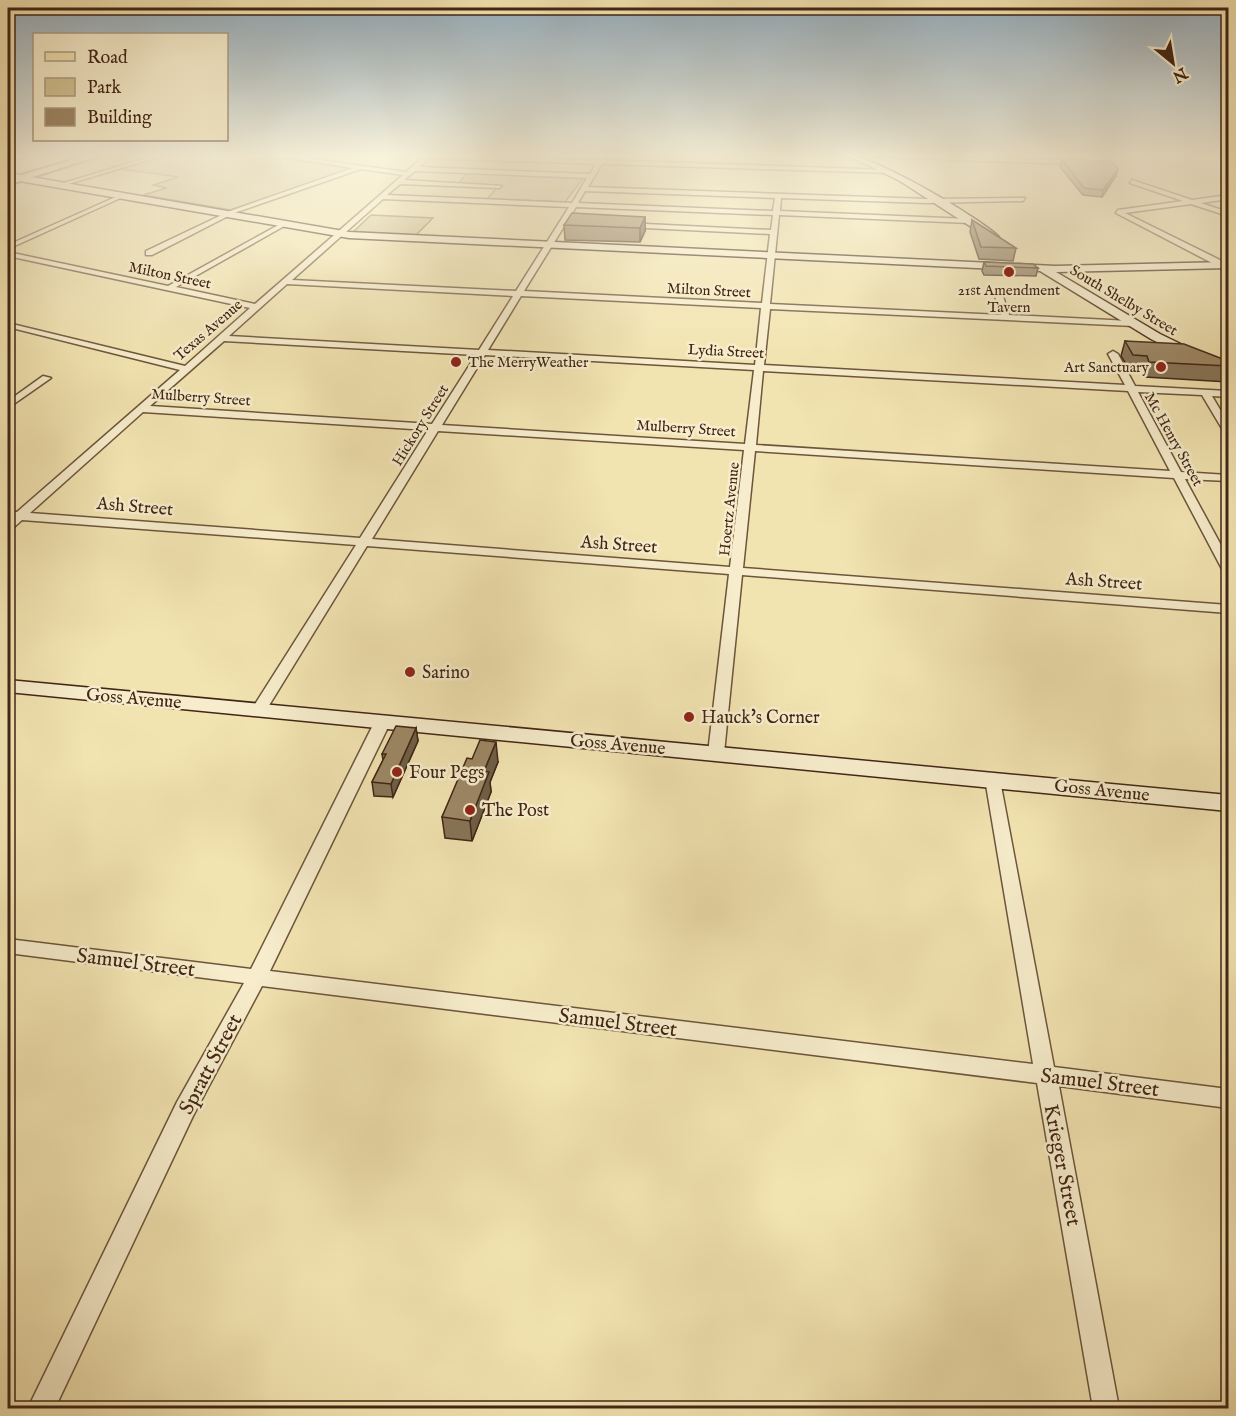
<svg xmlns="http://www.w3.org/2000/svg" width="1236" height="1416" font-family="'IM FELL English',serif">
<rect width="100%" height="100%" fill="#f2e4b1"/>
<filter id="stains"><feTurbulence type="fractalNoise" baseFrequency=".00333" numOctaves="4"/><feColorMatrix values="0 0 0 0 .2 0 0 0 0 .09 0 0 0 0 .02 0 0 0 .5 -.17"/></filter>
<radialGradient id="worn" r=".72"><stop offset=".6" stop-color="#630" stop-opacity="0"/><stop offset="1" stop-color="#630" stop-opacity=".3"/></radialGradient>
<!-- green -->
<g fill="#d4c496" stroke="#8a7456" stroke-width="1.5">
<path d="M164 156H269L354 169 231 210 143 195 167 188 153 185 178 177 121 169Z"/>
<path d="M468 172 585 176 565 202 487 199 499 185 458 184Z"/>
<path d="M371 215 433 218 416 235 353 232Z"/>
</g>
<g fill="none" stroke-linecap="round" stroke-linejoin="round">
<!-- street casing -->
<g stroke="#6d553c" stroke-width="3">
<g id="street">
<path d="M17 156H26L8 162V158Z"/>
<path d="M153 156H161L62 186 57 185Z"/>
<path d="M279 156H292L406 172 425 156 599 160 601 156H607L604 160 890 170 892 173 602 164 588 187 927 199 1025 198 1023 201 927 203 781 198 780 211 969 219 972 221 969 223 779 215 770 304 1001 315 993 290 997 288 1001 290 1009 315 1130 321 1133 322V326L770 309 764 365 1125 385 1108 354 1113 351 1118 354 1135 386 1228 391V397L1212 396 1228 423V433L1224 432 1202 395 1138 392 1181 472 1228 475V481L1185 479 1228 558V573L1222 569 1174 478 755 451 743 568 1228 605V613L742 575 724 753 716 758 708 753 729 574 367 546 265 712H255L252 709 356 545 22 520 12 529H8L9 519 8 512H17L180 370 8 327V323L185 366 250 308 8 256V252L168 286 282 223H286V225L176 287 255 304 403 175 361 169 234 213 152 255H146V251L230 211 353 168ZM429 158 596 164 590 174 419 167ZM415 171 587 178 572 203 387 195 400 184 499 188 502 186 404 180ZM585 191 775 198 773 211 578 203ZM383 199 569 207 516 291 292 280ZM576 207 773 215 771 230 625 223 622 225 625 227 770 234 762 303 524 291ZM287 284 513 296 479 350 229 336ZM521 296 761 308 755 365 488 350ZM224 341 476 355 432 424 150 406ZM485 355 754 370 745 444 442 425ZM763 371 1128 391 1170 471 756 445ZM143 412 428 430 360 538 30 513ZM438 431 744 450 730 567 372 539Z"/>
<path d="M852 156 1068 160H1087L1068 164Z"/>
<path d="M1132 180 1192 200 1228 195V199L1201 203 1228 212V216L1191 204 1125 213 1220 260 1228 268V273L1214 264 1116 213 1118 210 1183 201 1130 183Z"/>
<path d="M120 195 125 196 8 249V245Z"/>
<path d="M43 376 51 378 8 408V401Z"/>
<path d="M383 716 391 721 270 971 1033 1064 985 779 987 775H999L1054 1067 1228 1089V1108L1059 1086 1119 1408H1093L1037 1083 262 986 193 1116 55 1408H28L177 1102 244 983 8 953V939L251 969 375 721Z"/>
</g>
</g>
<!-- secondary casing -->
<g stroke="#412515" stroke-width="3">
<g id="secondary">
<path d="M849 156C873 155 980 218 999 237L990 239 900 181Z"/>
<path d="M8 173 349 232 1055 266 1228 262V268L1056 272 1160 334 1228 367V375L1198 363 1151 339 1040 271 349 238 8 179Z"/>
<path d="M8 680 1228 795V811L8 692Z"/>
</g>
</g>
<!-- primary casing -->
<g stroke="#412515" stroke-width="4">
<path id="primary" d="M86 156H98L8 185V179Z"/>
</g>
<!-- street -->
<use href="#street" fill="#f7edcc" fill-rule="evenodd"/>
<!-- secondary -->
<use href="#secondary" fill="#f7edcc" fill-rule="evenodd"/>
<!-- primary -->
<use href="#primary" fill="#f2e4b1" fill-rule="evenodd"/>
</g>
<!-- wall -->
<g fill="#877558" stroke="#412515" stroke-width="1.5">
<path d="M1062 160 1116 176 1102 197 1083 195 1060 167Z"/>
<path d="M645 217V231L640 242 565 240 564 225Z"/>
<path d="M972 220 1016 248 1013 261 979 259 970 232Z"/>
<path d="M984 262 1038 268 1036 276 984 275 982 271Z"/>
<path d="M1125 341 1228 361V382L1145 377 1143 370 1129 369 1121 356Z"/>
<path d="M416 728 418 741 393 797 374 796 372 782 383 760 382 754Z"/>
<path d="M472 759 498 762 490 782 491 792 472 841 445 838 442 817Z"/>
</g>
<!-- shaded-wall -->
<g fill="#6e5f47" stroke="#412515" stroke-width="1.5">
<path d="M1118 169 1116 176 1102 197 1103 190Z"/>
<path d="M645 217V231L640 242V228Z"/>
<path d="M416 728 418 741 393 797 391 784Z"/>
<path d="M496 742 498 762 490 782 491 792 472 841 470 821 484 771Z"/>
</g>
<!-- building -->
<g fill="#9d8866" stroke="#412515" stroke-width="1.5">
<path d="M1062 160 1111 161 1118 169 1103 190 1084 188Z"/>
<path d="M572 213 645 217 640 228 564 225Z"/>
<path d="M972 220 1016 248 981 247Z"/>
<path d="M984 262 1033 264 1038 268 986 266Z"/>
<path d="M1125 341 1184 344 1228 361V366L1149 362 1147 356 1133 355Z"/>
<path d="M396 726 416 728 391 784 372 782 386 754H382Z"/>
<path d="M480 740 496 742 484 771 489 772 470 821 442 817 467 758 472 759Z"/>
</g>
<!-- sky -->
<linearGradient id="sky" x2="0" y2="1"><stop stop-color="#94adbd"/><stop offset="0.44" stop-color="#f9f3dc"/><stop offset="1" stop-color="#f9f3dc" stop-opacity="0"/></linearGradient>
<rect width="1236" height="354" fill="url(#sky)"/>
<!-- markers -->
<g fill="#8f2418" stroke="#f7edcc" stroke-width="2">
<circle cx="1009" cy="272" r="6"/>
<circle cx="456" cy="362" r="6"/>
<circle cx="1161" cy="367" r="6"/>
<circle cx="410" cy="672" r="6"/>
<circle cx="689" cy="717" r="6"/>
<circle cx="397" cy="772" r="6"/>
<circle cx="470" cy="810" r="6"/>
</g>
<g text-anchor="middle" stroke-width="5" stroke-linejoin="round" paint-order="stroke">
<!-- far-street labels -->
<g font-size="15" fill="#412515" stroke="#f7edcc">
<text transform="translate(170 275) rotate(12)" y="5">Milton Street</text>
<text transform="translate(709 290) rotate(3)" y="5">Milton Street</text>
<text transform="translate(1124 300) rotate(31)" y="5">South Shelby Street</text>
<text transform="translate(208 330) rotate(-41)" y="5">Texas Avenue</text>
<text transform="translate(726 351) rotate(3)" y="5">Lydia Street</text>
<text transform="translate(201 397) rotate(4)" y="5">Mulberry Street</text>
<text transform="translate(420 425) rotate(-58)" y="5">Hickory Street</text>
<text transform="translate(686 428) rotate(4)" y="5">Mulberry Street</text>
<text transform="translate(1174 439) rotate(61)" y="5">Mc Henry Street</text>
<text transform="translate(729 509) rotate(-84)" y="5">Hoertz Avenue</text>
</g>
<!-- far-poi labels -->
<g font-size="15" fill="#412515" stroke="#f7edcc">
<text x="1009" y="295">21st Amendment<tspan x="1009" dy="17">Tavern</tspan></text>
<text x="468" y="367" text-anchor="start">The MerryWeather</text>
<text x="1149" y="372" text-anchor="end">Art Sanctuary</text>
</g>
<!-- street labels -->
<g font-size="18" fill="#412515" stroke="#f7edcc">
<text transform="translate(135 506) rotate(5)" y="6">Ash Street</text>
<text transform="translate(619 544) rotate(4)" y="6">Ash Street</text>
<text transform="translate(1104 581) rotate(4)" y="6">Ash Street</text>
<text transform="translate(134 698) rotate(5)" y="6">Goss Avenue</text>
<text transform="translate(618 744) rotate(5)" y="6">Goss Avenue</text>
<text transform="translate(1102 790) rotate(6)" y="6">Goss Avenue</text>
</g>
<!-- poi labels -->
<g font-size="18" fill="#412515" stroke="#f7edcc" text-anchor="start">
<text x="422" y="678">Sarino</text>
<text x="701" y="723">Hauck's Corner</text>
<text x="409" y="778">Four Pegs</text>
<text x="482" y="816">The Post</text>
</g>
<!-- near-street labels -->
<g font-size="21" fill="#412515" stroke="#f7edcc">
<text transform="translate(136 962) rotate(7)" y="7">Samuel Street</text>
<text transform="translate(618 1022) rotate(7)" y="7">Samuel Street</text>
<text transform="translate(210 1064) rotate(-62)" y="7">Spratt Street</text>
<text transform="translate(1100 1082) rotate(7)" y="7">Samuel Street</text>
<text transform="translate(1063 1165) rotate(79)" y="7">Krieger Street</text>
</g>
</g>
<!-- margin -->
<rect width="1236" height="1416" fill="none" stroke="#f2e4b1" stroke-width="30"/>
<rect x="9" y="9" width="1218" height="1398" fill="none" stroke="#412515" stroke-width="3"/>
<rect x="15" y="15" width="1206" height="1386" fill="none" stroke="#412515" stroke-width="1.5"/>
<!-- legend -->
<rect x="33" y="33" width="195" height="108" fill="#f7edcc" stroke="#ae9d83" stroke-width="1.5"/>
<rect x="45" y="52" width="30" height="9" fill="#f2e4b1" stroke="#ae9d83" stroke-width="1.5"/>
<text x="87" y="63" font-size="18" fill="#412515">Road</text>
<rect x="45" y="78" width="30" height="18" fill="#d4c496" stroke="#ae9d83" stroke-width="1.5"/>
<text x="87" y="93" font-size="18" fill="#412515">Park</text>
<rect x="45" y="108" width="30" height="18" fill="#9d8866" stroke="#ae9d83" stroke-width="1.5"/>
<text x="87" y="123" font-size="18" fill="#412515">Building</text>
<!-- north arrow -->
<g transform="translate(1173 63) rotate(150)" stroke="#f7edcc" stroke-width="4.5" paint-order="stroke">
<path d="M0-4.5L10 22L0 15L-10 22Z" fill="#412515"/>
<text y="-9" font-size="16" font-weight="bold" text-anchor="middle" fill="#412515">N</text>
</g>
<rect width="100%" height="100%" filter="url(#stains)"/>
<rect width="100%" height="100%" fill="url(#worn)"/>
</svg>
